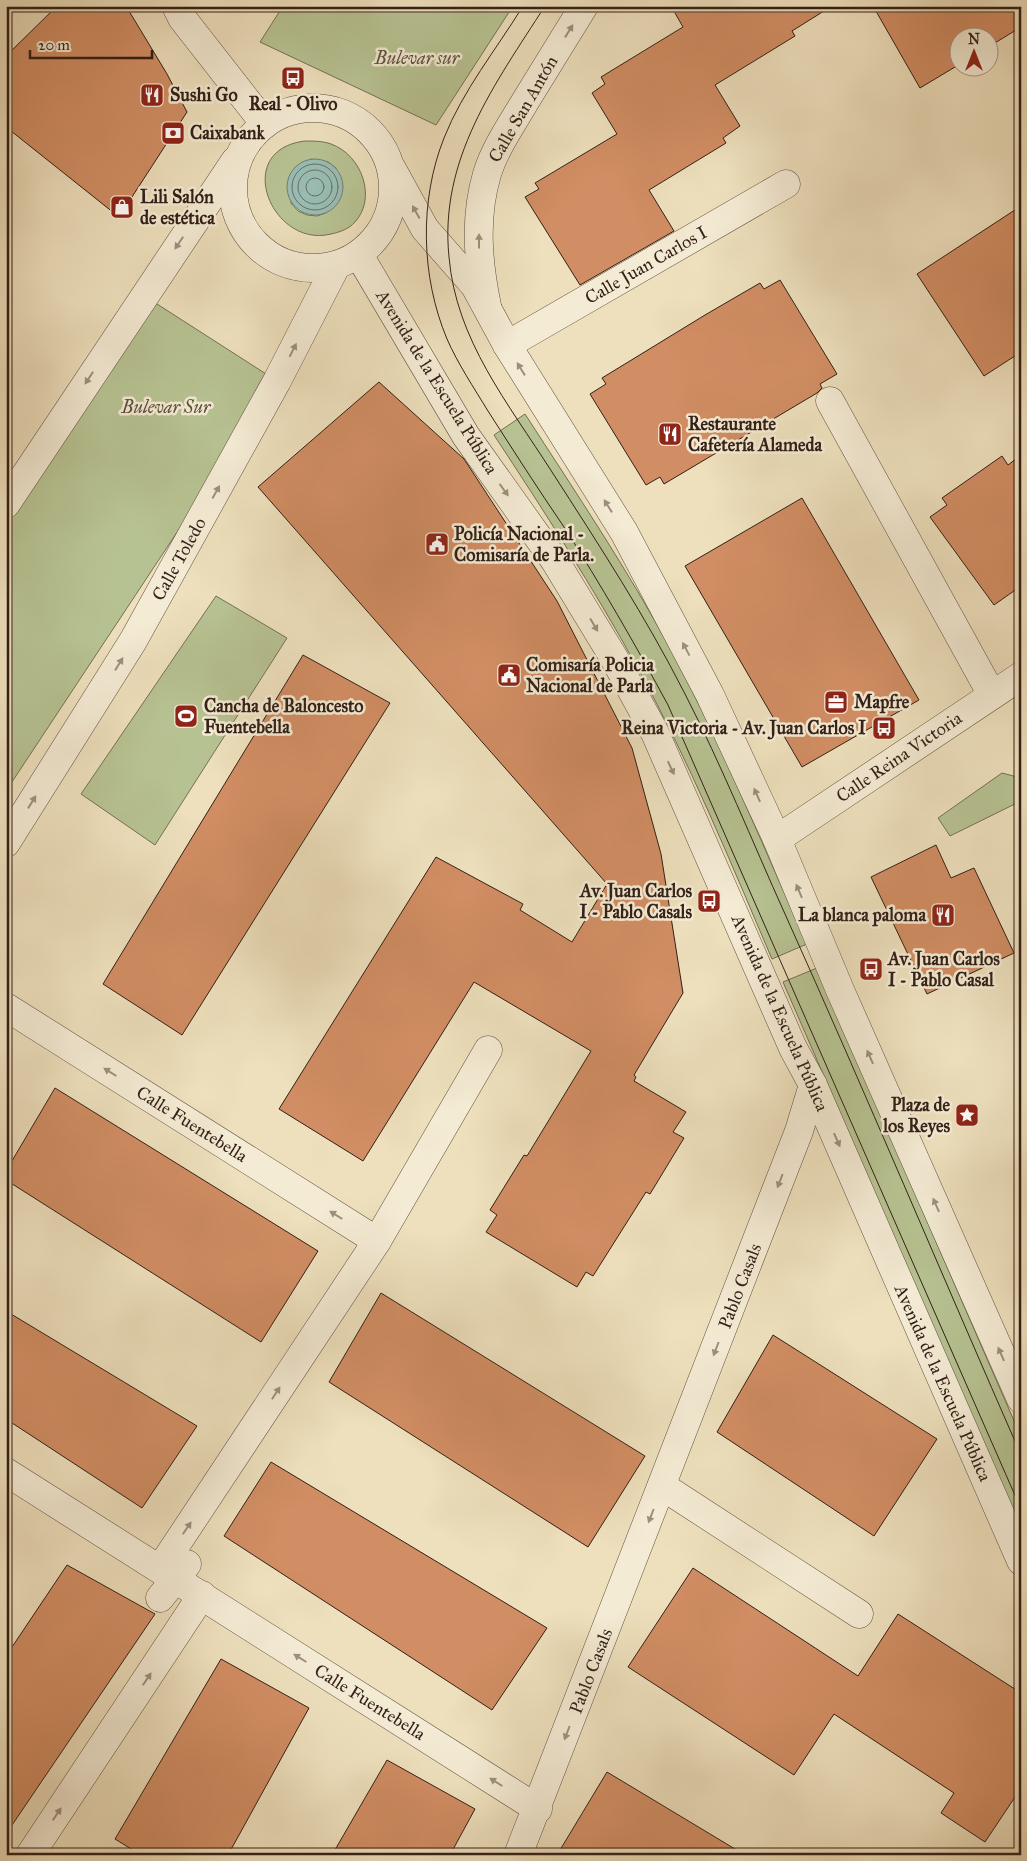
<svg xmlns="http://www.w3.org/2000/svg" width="1027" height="1861" font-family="'IM FELL Great Primer',serif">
<rect width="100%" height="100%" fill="#eee0bd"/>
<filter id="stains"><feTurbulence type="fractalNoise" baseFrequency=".004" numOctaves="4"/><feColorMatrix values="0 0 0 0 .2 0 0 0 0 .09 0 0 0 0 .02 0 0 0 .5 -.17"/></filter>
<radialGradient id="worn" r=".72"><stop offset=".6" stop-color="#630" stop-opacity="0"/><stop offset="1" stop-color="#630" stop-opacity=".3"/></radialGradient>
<!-- green -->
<g fill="#b7c292" stroke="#747054" fill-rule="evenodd">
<path d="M283 6H513L436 125 260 42Z"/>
<path d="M305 141C314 141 323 141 331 144 362 155 377 198 355 222 349 229 340 232 331 234 272 249 231 150 305 141ZM311 159 328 162 336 168 326 213 317 216 307 215 298 211 291 203 290 175 296 167Z"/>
<path d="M143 295 277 381 6 791V513Z"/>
<path d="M525 414C576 493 628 570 672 652 723 747 763 847 807 944L772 959C730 861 689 760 637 667 593 587 544 511 494 435Z"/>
<path d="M216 596 287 638 155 845 81 794Z"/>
<path d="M1002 773 1021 778V801L950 836 938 818Z"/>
<path d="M817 968 1021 1437V1528L783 982Z"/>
</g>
<!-- water -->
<circle fill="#99bdb3" stroke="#707e75" cx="315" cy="187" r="28"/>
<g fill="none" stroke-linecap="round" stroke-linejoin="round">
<!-- shore -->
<g stroke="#666e65" stroke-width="1">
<circle cx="315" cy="187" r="23"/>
<circle cx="315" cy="187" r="17"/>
<circle cx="315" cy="187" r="9"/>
</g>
</g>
<!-- building -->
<g fill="#d18d63" stroke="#321f17">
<path d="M57 6H126L167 74 187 112 119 217 6 127V56Z"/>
<path d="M671 6H832L792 31 795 36 715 85 740 126 723 138 726 143 649 190 674 231 580 285 525 197 539 189 535 183 617 134 592 93 605 84 601 77 683 27Z"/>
<path d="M873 6H1021V27L990 46V38H960V64L920 88Z"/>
<path d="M1021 206V352L984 376 917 274Z"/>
<path d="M780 280 837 374 820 384 822 388 817 393 664 484 660 477 646 485 590 394 606 384 602 378 705 315 760 283 764 289Z"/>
<path d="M379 382 464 459 557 601 632 748 661 854 683 993 634 1075 636 1077 634 1081 686 1112 673 1132 684 1138 650 1194 646 1192 593 1276 586 1272 577 1287 486 1232 497 1215 490 1210 524 1155 527 1156 591 1051 474 982 363 1161 279 1109 436 857 523 904 520 910 572 942 607 884 258 487Z"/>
<path d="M1021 455V586L994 605 930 517 947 505 942 498 1002 456 1008 465Z"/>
<path d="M802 498 919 700 802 767 685 566Z"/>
<path d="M303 655 390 703 182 1035 103 984Z"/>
<path d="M936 845 951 878 974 868 1014 953 927 994 871 877Z"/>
<path d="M55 1088 318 1251 261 1342 6 1180V1171Z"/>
<path d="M381 1293 645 1456 588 1547 329 1382Z"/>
<path d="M6 1311 197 1426 142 1508 6 1419Z"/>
<path d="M773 1335 937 1439 874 1536 717 1432Z"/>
<path d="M271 1462 547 1628 492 1710 224 1536Z"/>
<path d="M67 1565 155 1614 6 1834V1656Z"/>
<path d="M693 1568 858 1676 898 1614 1021 1693V1788L985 1842 941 1813 954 1793 834 1714 794 1775 628 1667Z"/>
<path d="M221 1659 309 1708 228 1855H141L115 1839Z"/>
<path d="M387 1760 475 1809 450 1855H332Z"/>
<path d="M607 1772 745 1855H557Z"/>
</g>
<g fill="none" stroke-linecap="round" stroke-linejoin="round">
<!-- pedestrian casing -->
<g stroke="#614f40" stroke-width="29">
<g id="pedestrian">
<path d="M830 401 992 695"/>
<path d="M160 1598 187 1564"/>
</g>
</g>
<!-- minor casing -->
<g stroke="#614f40" stroke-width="29">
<g id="minor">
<path d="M487 306C478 262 474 218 487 174 495 148 512 124 526 100 545 69 564 38 584 6"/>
<path d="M507 345 786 184"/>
<path d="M777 839 1021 676"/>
<path d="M6 1007 377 1241"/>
<path d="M6 1472 538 1809"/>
<path d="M662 1486 859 1614"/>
<path d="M160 1569 377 1241 488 1050"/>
<path d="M30 1855 202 1595"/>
<path d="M518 1855 799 1131 813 1085"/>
</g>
</g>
<!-- tertiary casing -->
<g stroke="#614f40" stroke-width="29">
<g id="tertiary">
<path d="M176 6 182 18 265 124"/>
<circle cx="313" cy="188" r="80"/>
<path d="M392 169 425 229 475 286 507 345 624 532 710 695 777 839 840 990 1021 1399"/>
<path d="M359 255 466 436 555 561 614 658 655 733 793 1048 813 1085 1021 1561"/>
<path d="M6 504 235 161"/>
<path d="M6 843 133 641 277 381 336 266"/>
</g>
</g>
<!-- pedestrian -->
<use href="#pedestrian" stroke="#f4ebd4" stroke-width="28"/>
<!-- minor -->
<use href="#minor" stroke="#f4ebd4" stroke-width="28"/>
<!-- tertiary -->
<use href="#tertiary" stroke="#f4ebd4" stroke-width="28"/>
<!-- tram -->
<g stroke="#321f17" stroke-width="1">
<path d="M523 6C496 50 463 90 444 138 419 201 421 277 447 339 458 364 474 388 488 411 513 450 538 489 564 527 601 585 635 644 668 705L1021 1509"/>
<path d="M545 6C495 84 439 159 449 257 456 340 508 403 552 472 599 545 646 617 685 694 722 766 752 841 785 914 866 1094 942 1275 1021 1455"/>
</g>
</g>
<!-- one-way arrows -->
<defs><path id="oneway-solid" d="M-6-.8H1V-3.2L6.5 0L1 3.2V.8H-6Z" transform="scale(1.25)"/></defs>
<g fill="#9d8f7f">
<use href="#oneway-solid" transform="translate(569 31) rotate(-58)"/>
<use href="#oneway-solid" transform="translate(416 212) rotate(-119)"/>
<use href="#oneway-solid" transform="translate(479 241) rotate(-90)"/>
<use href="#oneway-solid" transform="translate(179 243) rotate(124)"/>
<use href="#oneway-solid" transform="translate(293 350) rotate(-63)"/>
<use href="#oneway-solid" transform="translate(521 369) rotate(-122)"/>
<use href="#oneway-solid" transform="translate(89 378) rotate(123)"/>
<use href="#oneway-solid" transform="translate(504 490) rotate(54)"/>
<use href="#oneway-solid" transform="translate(216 492) rotate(-61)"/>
<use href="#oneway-solid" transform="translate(608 506) rotate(-122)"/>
<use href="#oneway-solid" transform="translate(594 625) rotate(59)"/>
<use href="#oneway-solid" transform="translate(686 649) rotate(-118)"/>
<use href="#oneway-solid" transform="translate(119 664) rotate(-58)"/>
<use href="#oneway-solid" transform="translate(671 768) rotate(65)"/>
<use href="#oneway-solid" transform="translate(757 795) rotate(-114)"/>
<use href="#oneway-solid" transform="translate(32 802) rotate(-58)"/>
<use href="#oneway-solid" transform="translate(799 891) rotate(-113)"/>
<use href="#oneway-solid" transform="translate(870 1057) rotate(-114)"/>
<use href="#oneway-solid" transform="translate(110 1072) rotate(-148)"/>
<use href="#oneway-solid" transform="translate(837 1140) rotate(66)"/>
<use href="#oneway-solid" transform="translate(780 1181) rotate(111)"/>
<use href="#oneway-solid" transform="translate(936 1205) rotate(-114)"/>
<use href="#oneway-solid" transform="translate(336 1215) rotate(-148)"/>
<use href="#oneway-solid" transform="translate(716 1349) rotate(111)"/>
<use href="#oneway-solid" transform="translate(1001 1354) rotate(-114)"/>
<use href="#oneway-solid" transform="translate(276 1393) rotate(-57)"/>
<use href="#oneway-solid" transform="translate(651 1516) rotate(111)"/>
<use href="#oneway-solid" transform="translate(187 1528) rotate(-56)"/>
<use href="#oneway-solid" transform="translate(300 1658) rotate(-148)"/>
<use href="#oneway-solid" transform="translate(147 1679) rotate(-56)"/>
<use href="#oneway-solid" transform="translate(567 1733) rotate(111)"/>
<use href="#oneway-solid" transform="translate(496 1782) rotate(-148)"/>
<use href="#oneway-solid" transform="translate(57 1814) rotate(-56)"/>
</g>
<!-- icons -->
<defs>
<g id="bus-square" transform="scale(1.25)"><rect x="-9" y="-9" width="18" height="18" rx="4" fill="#8f2418" stroke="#f4ebd4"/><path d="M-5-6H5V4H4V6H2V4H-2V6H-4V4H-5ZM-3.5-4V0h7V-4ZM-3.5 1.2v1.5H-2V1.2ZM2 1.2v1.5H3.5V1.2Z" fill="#fff"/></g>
<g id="restaurant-square" transform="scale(1.25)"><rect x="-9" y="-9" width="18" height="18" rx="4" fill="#8f2418" stroke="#f4ebd4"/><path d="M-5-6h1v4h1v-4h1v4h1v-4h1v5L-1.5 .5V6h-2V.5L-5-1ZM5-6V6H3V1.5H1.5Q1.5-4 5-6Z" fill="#fff"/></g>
<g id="bank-square" transform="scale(1.25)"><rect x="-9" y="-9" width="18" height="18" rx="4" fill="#8f2418" stroke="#f4ebd4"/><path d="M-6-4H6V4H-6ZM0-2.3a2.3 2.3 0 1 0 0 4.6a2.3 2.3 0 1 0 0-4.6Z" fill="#fff"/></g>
<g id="shop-square" transform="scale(1.25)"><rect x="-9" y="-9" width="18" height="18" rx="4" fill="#8f2418" stroke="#f4ebd4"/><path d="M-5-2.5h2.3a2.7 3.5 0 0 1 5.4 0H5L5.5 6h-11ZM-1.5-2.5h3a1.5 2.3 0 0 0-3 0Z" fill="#fff"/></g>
<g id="civic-square" transform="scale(1.25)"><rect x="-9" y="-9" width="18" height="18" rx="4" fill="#8f2418" stroke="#f4ebd4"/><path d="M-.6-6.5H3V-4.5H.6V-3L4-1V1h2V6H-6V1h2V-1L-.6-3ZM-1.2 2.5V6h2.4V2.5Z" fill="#fff"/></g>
<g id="office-square" transform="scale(1.25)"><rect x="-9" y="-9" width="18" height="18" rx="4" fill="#8f2418" stroke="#f4ebd4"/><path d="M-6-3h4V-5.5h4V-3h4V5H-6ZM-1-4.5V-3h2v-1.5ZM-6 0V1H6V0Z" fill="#fff"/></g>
<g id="stadium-square" transform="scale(1.25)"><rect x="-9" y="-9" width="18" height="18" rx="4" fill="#8f2418" stroke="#f4ebd4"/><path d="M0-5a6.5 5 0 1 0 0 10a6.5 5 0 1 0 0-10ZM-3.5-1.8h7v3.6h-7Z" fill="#fff"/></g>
<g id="sight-square" transform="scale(1.25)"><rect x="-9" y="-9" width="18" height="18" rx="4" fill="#8f2418" stroke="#f4ebd4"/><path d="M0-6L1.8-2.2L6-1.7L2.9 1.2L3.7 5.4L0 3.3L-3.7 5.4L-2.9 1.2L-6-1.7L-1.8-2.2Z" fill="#fff"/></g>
</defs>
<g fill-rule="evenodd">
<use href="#bus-square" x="293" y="78"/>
<use href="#restaurant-square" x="152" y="95"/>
<use href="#bank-square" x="173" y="133"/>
<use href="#shop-square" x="122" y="207"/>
<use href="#restaurant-square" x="670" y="434"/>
<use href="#civic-square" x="437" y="544"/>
<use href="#civic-square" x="509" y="675"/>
<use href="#office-square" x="836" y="702"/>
<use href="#stadium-square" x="186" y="716"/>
<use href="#bus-square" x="884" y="728"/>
<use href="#bus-square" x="709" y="901"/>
<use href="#restaurant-square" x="943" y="915"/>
<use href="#bus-square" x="871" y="969"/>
<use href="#sight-square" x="967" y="1115"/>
</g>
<g text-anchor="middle" stroke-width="5" stroke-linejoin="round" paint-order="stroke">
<!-- park labels -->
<g font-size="18" font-style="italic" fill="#5a503c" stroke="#f4ebd4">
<text x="417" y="64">Bulevar sur</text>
<text x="166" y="413">Bulevar Sur</text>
</g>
<!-- poi labels -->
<g font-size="18" font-weight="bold" fill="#321f17" stroke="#f4ebd4" text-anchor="start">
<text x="170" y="101">Sushi Go</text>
<text x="293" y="110" text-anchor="middle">Real - Olivo</text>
<text x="190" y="139">Caixabank</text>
<text x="140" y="203">Lili Salón<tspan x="140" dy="21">de estética</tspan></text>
<text x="688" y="430">Restaurante<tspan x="688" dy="21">Cafetería Alameda</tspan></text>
<text x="454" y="540">Policía Nacional -<tspan x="454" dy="21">Comisaría de Parla.</tspan></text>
<text x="526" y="671">Comisaría Policia<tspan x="526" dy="21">Nacional de Parla</tspan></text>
<text x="854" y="708">Mapfre</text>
<text x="204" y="712">Cancha de Baloncesto<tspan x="204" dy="21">Fuentebella</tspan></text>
<text x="866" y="734" text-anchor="end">Reina Victoria - Av. Juan Carlos I</text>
<text x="692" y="897" text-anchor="end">Av. Juan Carlos<tspan x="692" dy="21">I - Pablo Casals</tspan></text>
<text x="926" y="921" text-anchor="end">La blanca paloma</text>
<text x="888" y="965">Av. Juan Carlos<tspan x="888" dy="21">I - Pablo Casal</tspan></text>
<text x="950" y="1111" text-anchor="end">Plaza de<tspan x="950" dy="21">los Reyes</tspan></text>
</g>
<!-- street labels -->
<g font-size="18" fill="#321f17" stroke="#f4ebd4">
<text transform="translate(523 109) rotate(-60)" y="6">Calle San Antón</text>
<text transform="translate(646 265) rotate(-30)" y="6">Calle Juan Carlos I</text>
<text transform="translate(437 382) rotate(58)" y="6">Avenida de la Escuela Pública</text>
<text transform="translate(179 559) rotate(-61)" y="6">Calle Toledo</text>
<text transform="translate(899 757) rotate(-34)" y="6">Calle Reina Victoria</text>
<text transform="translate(780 1013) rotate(66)" y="6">Avenida de la Escuela Pública</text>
<text transform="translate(192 1124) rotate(32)" y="6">Calle Fuentebella</text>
<text transform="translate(740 1286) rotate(-69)" y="6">Pablo Casals</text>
<text transform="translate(943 1383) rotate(66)" y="6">Avenida de la Escuela Pública</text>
<text transform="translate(591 1671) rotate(-69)" y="6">Pablo Casals</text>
<text transform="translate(370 1702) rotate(32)" y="6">Calle Fuentebella</text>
</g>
</g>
<!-- margin -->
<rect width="1027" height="1861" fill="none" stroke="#eee0bd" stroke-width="25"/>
<rect x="8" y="8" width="1012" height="1846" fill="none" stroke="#321f17" stroke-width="2.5"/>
<rect x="12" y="12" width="1002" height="1836" fill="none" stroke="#321f17"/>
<!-- north arrow -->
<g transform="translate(974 52)"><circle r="24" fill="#f4ebd4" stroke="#a69988"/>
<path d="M0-4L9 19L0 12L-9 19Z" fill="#8f2418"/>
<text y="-8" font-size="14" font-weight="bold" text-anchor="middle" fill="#321f17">N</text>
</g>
<!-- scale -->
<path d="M30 50v8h122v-8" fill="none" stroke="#321f17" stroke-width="2.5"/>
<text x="38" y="50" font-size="15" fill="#321f17" stroke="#f4ebd4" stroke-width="4" paint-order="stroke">20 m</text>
<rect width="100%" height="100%" filter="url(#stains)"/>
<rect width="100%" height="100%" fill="url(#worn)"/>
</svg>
